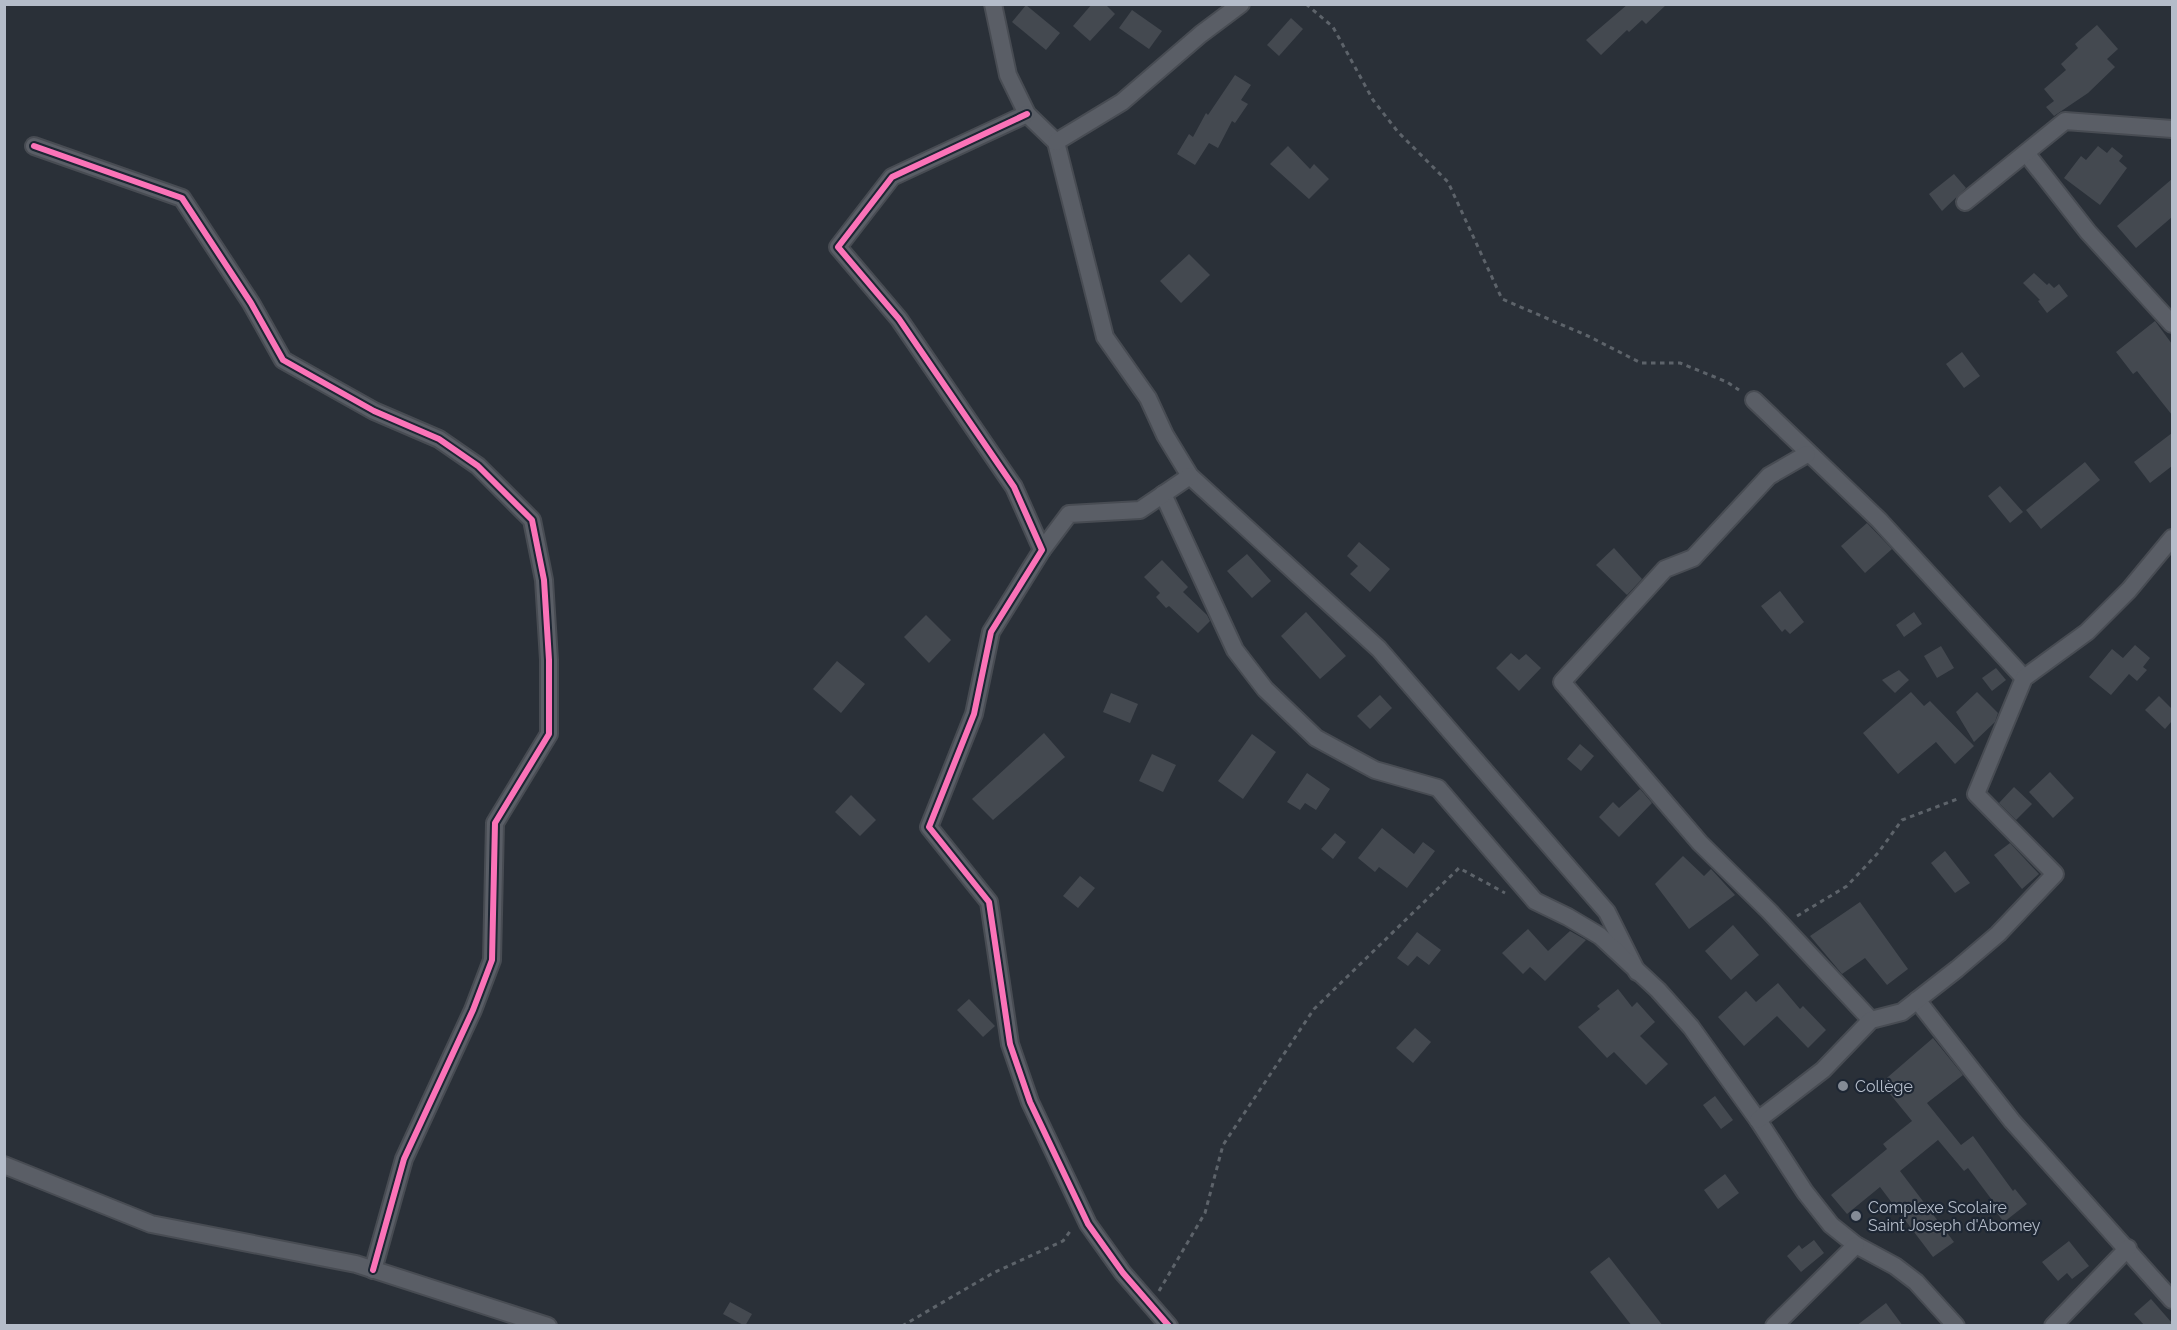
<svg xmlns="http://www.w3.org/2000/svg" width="2177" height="1330" font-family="Raleway,sans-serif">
<rect width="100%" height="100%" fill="#2a3038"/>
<!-- building -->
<g fill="#444950">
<path d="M1092 4H1105L1115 14 1090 41 1073 26Z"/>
<path d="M1628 4H1667L1646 24 1642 20 1629 32 1627 30 1601 55 1586 40Z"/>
<path d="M1026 5 1060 33 1046 50 1012 22Z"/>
<path d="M1132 10 1162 31 1149 49 1119 28Z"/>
<path d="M1291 18 1303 29 1279 56 1267 45Z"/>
<path d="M2097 25 2118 49 2107 59 2115 67 2088 93 2054 116 2046 107 2054 101 2044 89 2066 70 2061 64 2078 48 2075 44Z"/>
<path d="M1235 75 1251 85 1241 100 1248 104 1235 123 1232 121 1218 148 1209 143 1195 165 1177 154 1189 134 1193 137 1206 113 1208 115Z"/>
<path d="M1288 146 1310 169 1314 164 1329 179 1309 199 1270 164Z"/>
<path d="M2098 146 2107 153 2112 147 2123 156 2119 161 2127 168 2100 205 2064 178 2081 156 2086 160Z"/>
<path d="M1954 174 1966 188 1942 211 1929 194Z"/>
<path d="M2172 179V217L2136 248 2117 226Z"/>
<path d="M1189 254 1210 275 1181 303 1160 281Z"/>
<path d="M2034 273 2047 285 2049 283 2054 288 2059 284 2068 296 2047 313 2038 301 2040 300 2023 283Z"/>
<path d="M2155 321 2172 344V415L2137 371 2133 374 2116 352Z"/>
<path d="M1962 352 1980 376 1964 388 1946 364Z"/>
<path d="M2172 433V466L2150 483 2134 462Z"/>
<path d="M2085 462 2100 480 2041 529 2026 510Z"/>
<path d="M2000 486 2023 512 2010 523 1988 496Z"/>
<path d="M1867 523 1892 549 1865 573 1841 546Z"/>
<path d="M1359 542 1390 569 1370 592 1350 574 1358 566 1347 556Z"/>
<path d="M1614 548 1642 579 1627 595 1596 565Z"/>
<path d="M1247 554 1271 581 1252 598 1227 571Z"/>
<path d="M1162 560 1188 587 1183 592 1207 615 1210 621 1198 633 1169 606 1166 608 1156 597 1160 593 1144 577Z"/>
<path d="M1780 591 1804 622 1790 634 1785 629 1782 632 1761 606Z"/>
<path d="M1306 612 1346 656 1320 679 1281 636Z"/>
<path d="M1914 612 1922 624 1904 637 1896 625Z"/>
<path d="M926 615 951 640 929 663 904 637Z"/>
<path d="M2135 645 2150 658 2143 667 2147 670 2137 681 2129 674 2111 695 2089 677 2112 649 2123 658Z"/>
<path d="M1941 646 1954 668 1937 678 1924 656Z"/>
<path d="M1511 653 1519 660 1526 654 1541 668 1519 691 1496 668Z"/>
<path d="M837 661 865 684 841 713 813 689Z"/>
<path d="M1996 668 2006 680 1992 691 1982 678Z"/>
<path d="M1899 670 1909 680 1895 693 1882 680Z"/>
<path d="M1911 692 1924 706 1930 701 1974 746 1955 764 1936 742 1898 774 1863 733Z"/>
<path d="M1977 692 1998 713 1995 722 1974 742 1956 712Z"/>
<path d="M1111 693 1138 704 1130 723 1103 712Z"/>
<path d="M1380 695 1392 708 1370 729 1357 716Z"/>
<path d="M2159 696 2172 709V721L2165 729 2145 710Z"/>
<path d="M1044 733 1065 757 993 820 972 799Z"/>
<path d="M1252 734 1276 752 1243 799 1218 781Z"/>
<path d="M1580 744 1594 756 1581 771 1567 759Z"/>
<path d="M1152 754 1176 765 1163 792 1139 781Z"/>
<path d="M2050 772 2074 798 2053 818 2029 792Z"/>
<path d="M1307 773 1330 789 1316 810 1305 803 1300 810 1287 802Z"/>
<path d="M2014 787 2032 804 2016 820 1999 803Z"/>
<path d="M1640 789 1652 803 1619 837 1599 817 1613 802 1619 808Z"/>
<path d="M851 795 876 820 860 836 835 812Z"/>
<path d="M1382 828 1414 854 1423 842 1435 851 1407 888 1379 867 1375 872 1358 858Z"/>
<path d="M1335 833 1346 842 1333 859 1321 849Z"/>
<path d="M2010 843 2039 874 2022 889 1994 855Z"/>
<path d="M1945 851 1970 883 1955 893 1931 863Z"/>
<path d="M1683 856 1704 876 1711 869 1735 895 1689 929 1655 884Z"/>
<path d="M1080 876 1095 888 1078 908 1063 896Z"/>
<path d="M1860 902 1908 969 1887 985 1865 958 1842 974 1810 936Z"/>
<path d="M1733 925 1759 955 1731 980 1705 951Z"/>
<path d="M1528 929 1548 951 1570 931 1586 940 1545 981 1530 967 1523 974 1502 953Z"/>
<path d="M1417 932 1441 950 1429 965 1417 956 1408 966 1397 958Z"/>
<path d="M1778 983 1800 1009 1803 1006 1826 1030 1808 1048 1777 1016 1744 1046 1718 1017 1746 991 1756 1002Z"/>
<path d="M1618 989 1632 1007 1637 1002 1655 1022 1640 1036 1668 1064 1646 1085 1614 1052 1607 1058 1578 1027 1600 1009 1597 1006Z"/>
<path d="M969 999 995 1026 983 1037 957 1010Z"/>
<path d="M1415 1028 1431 1042 1413 1063 1396 1048Z"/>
<path d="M1933 1038 1963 1075 1927 1103 1961 1145 1973 1136 2013 1191 2015 1189 2027 1204 2004 1222 1992 1207 1995 1204 1968 1168 1964 1171 1938 1140 1900 1171 1954 1242 1933 1257 1880 1187 1847 1214 1831 1195 1887 1149 1883 1144 1912 1121 1881 1083Z"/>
<path d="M1715 1096 1733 1120 1721 1129 1703 1105Z"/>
<path d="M1725 1174 1739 1193 1718 1209 1704 1190Z"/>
<path d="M1814 1240 1824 1253 1801 1272 1787 1256 1799 1245 1802 1249Z"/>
<path d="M2069 1241 2089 1266 2072 1279 2067 1273 2058 1281 2042 1262Z"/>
<path d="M1609 1257 1663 1326H1632L1590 1272Z"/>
<path d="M2151 1299 2172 1323V1326H2145L2134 1314Z"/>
<path d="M730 1302 752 1314 745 1326 723 1314Z"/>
<path d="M1886 1303 1903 1326H1856Z"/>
</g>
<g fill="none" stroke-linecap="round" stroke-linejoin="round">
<!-- street casing -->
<g stroke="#484c53" stroke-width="20">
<g id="street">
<path d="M993 4 1008 75 1027 114 1056 142 1105 337 1148 398 1165 435 1190 476 1379 649 1607 912 1637 972"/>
<path d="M1027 114 892 177 838 247 899 319 1014 487 1042 550 991 632 974 714 929 827 989 902 1010 1044 1030 1102 1088 1224 1123 1273 1169 1326"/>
<path d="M1056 142 1122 102 1201 34 1241 4"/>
<path d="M34 146 182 198 251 303 283 360 374 411 439 439 478 466 532 520 544 580 549 660V734L495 823 492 960 473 1010 404 1159 373 1270"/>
<path d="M2026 153 2088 232 2172 324"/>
<path d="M1965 202 2065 121 2172 129"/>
<path d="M1754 400 1879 520 2024 678"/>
<path d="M1807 454 1769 476 1693 558 1665 569 1562 682 1700 843 1769 911 1871 1020"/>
<path d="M1163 494 1235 650 1265 689 1316 738 1375 770 1438 788 1535 901 1568 917 1600 936 1658 990 1691 1027 1758 1120 1805 1192 1831 1225 1856 1245 1895 1266 1916 1282 1956 1326"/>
<path d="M1042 550 1069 514 1140 510 1190 476"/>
<path d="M1917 1000 2012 1121 2172 1300"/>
<path d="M1758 1120 1823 1070 1871 1020 1902 1012 1957 969 1998 934 2055 874 1976 794 2024 678 2087 632 2129 590 2172 538"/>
<path d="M4 1165 151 1224 356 1264 548 1326"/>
<path d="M1774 1326 1856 1245"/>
<path d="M2053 1326 2128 1248"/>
</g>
</g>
<!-- path -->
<g stroke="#5d636a" stroke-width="3" stroke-dasharray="4.5 4.5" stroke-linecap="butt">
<path d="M1306 4 1333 27 1373 100 1398 132 1448 182 1502 299 1588 336 1641 363H1680L1727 382 1739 390"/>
<path d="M1797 916 1847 886 1878 853 1902 820 1960 798"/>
<path d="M1159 1291 1205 1213 1223 1145 1314 1009 1459 868 1505 893"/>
<path d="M902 1326 993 1273 1063 1241 1071 1230"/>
</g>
<!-- street -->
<use href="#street" stroke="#5a5e66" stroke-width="16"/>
<!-- cycleway casing -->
<g stroke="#1d2633" stroke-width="10">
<g id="cycleway">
<path d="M1027 114 892 177 838 247 899 319 1014 487 1042 550 991 632 974 714 929 827 989 902 1010 1044 1030 1102 1088 1224 1123 1273 1169 1326"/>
<path d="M34 146 182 198 251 303 283 360 374 411 439 439 478 466 532 520 544 580 549 660V734L495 823 492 960 473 1010 404 1159 373 1270"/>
</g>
</g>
<!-- cycleway -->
<use href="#cycleway" stroke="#fb73b8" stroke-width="6"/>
</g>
<!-- markers -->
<g fill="#848b96" stroke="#1d2633" stroke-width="2">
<circle cx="1843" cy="1086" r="6"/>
<circle cx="1856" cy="1216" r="6"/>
</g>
<g text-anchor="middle" stroke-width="4.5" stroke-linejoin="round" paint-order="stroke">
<!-- poi labels -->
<g font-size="16" fill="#b4bcc9" stroke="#1d2633" text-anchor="start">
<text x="1855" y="1092">Collège</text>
<text x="1868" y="1213">Complexe Scolaire<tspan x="1868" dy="18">Saint Joseph d'Abomey</tspan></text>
</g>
</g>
<!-- border -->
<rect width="2177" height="1330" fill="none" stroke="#b4bcc9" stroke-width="12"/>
</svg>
